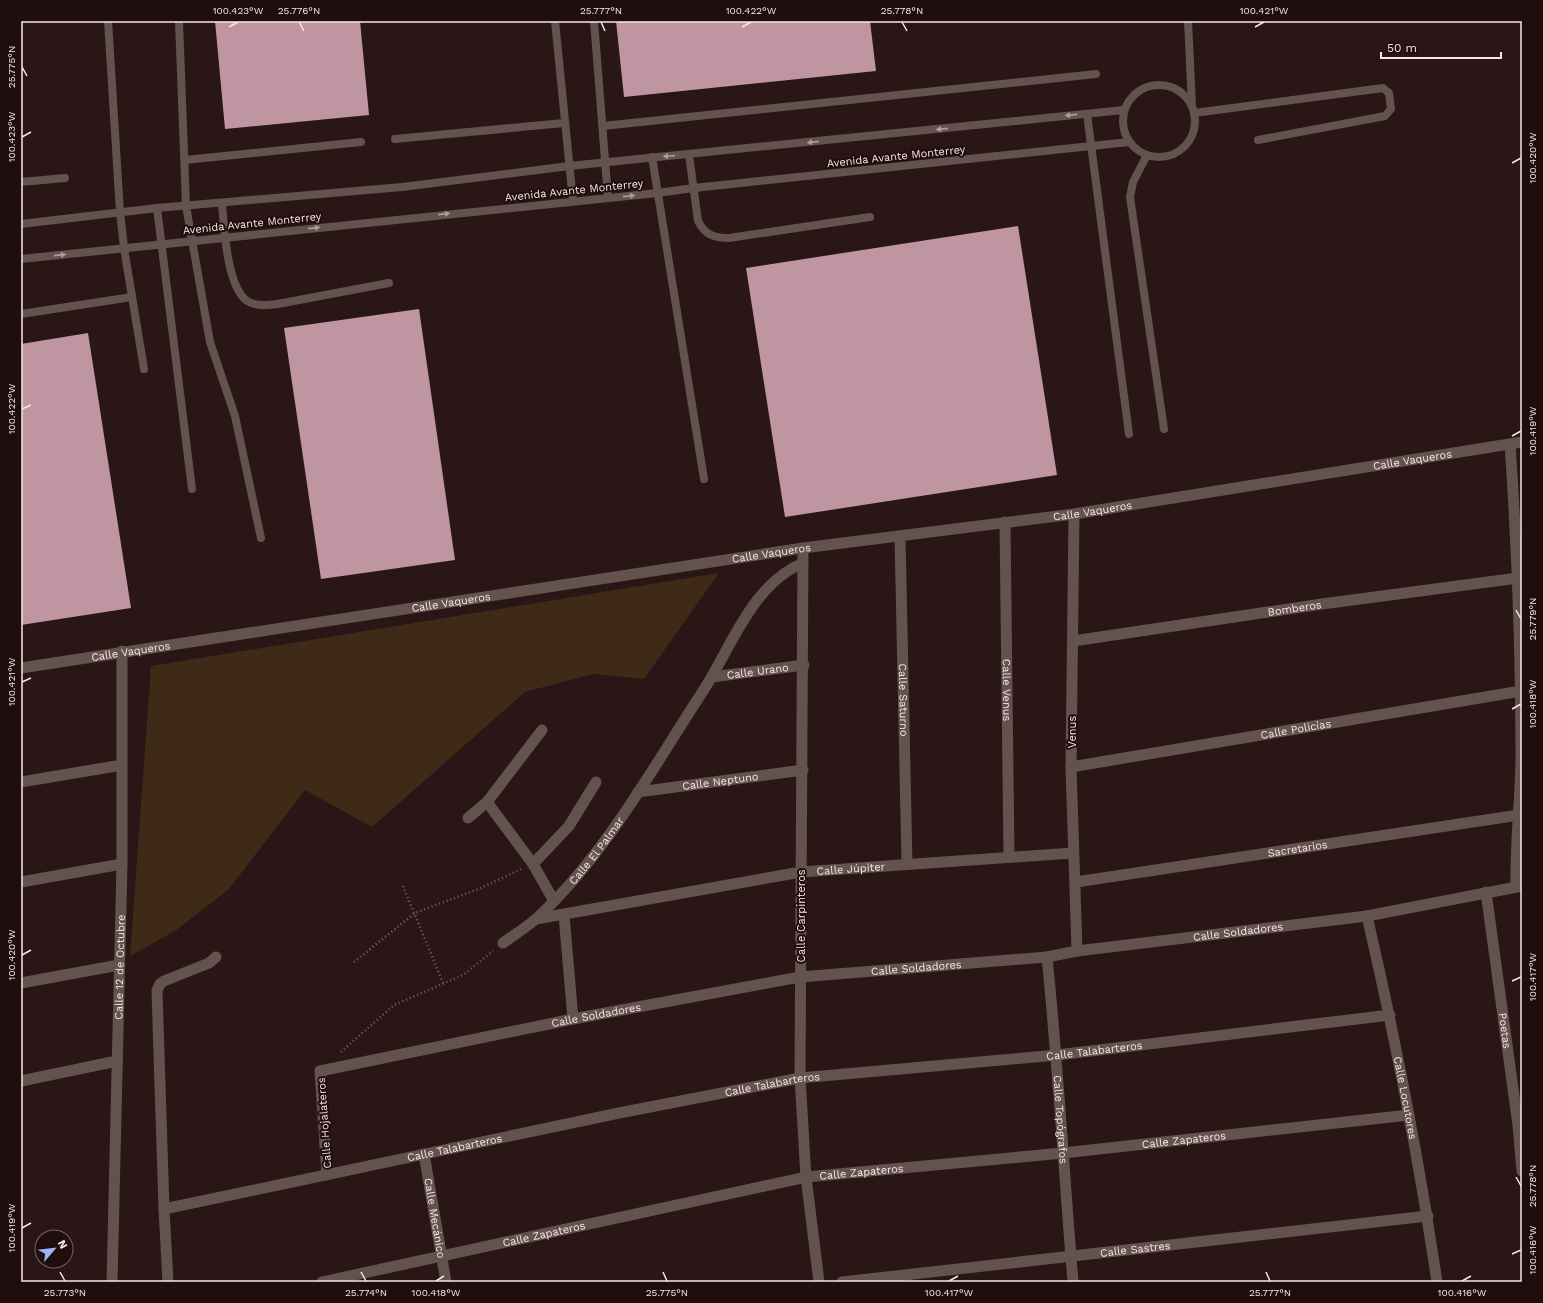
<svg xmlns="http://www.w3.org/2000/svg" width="1543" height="1303" font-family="'Work Sans',sans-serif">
<rect width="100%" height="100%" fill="#2a1616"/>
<!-- green -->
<path fill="#3e2a16" d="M719 573 644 679 593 674 525 692 372 827 305 790 229 889 175 931 130 956 151 666Z"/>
<!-- building -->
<g fill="#bf95a1">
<path d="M215 21H360L369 115 225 129Z"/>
<path d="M616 21H870L876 71 624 97Z"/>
<path d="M1018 226 1057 475 785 517 746 268Z"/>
<path d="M419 309 455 560 321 579 284 328Z"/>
<path d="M88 333 131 608 21 625V344Z"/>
</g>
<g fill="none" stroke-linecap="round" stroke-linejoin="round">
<!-- path -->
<g stroke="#766464" stroke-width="2.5" stroke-dasharray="1 3" stroke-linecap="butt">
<path d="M403 886 443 983"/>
<path d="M354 962 415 913 481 888 521 869"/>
<path d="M341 1052 394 1005 463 975 493 951"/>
</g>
<!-- service -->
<g stroke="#63534d" stroke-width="8">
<path d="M108 21 120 212 124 248 144 369"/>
<path d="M179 21 186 206 210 342 235 416 261 538"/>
<path d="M555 21 573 201"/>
<path d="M594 21 608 198"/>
<path d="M1188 21 1192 106"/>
<circle cx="1159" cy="121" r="36"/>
<path d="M1194 113 1383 88 1389 93 1391 109 1385 116 1258 140"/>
<path d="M1087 114 1129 434"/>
<path d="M603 126 1096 74"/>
<path d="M395 139 564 123"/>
<path d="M689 155 698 221C705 235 714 238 729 238L870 217"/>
<path d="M1147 155 1133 182 1130 197 1164 429"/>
<path d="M652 157 704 479"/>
<path d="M185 160 361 142"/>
<path d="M21 182 65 178"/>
<path d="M222 203C224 227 227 291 249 302 259 307 272 305 283 303L389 283"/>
<path d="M157 208 192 489"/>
<path d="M21 224 157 208 402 187 569 166 1124 110"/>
<path d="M21 259 657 193 694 188 1129 142"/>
<path d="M21 314 132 297"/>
</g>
<!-- minor -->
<g stroke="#63534d" stroke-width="11">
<path d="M1510 444C1517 547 1521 650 1521 753 1521 798 1515 842 1516 887"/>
<path d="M1074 514 1071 767 1077 951"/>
<path id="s1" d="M1005 522 1009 857"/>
<path id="s2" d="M900 536 907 864"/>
<path d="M803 548 800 1078 806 1177 819 1282"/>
<path id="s3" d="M1073 641 1322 604 1518 578"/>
<path id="s4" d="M21 668 803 548 1074 514 1522 442"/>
<path id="s5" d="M712 677 804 665"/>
<path id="s6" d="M1071 767 1521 691"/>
<path d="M21 782 122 765"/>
<path id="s7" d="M638 792 803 770"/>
<path d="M487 802 533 864 554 901"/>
<path d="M468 818 487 802 542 730"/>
<path d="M533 864 569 826 596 782"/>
<path d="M21 882 122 864"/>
<path id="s8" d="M1076 882 1519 815"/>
<path id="s9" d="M1486 892 1518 1125 1522 1171"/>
<path d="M564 915 573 1019"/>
<path id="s10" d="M1367 916C1395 1037 1419 1159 1437 1282"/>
<path id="s11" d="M536 919 801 872 1073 853"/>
<path id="s12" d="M503 943C514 935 527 927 537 918 606 854 652 769 703 691 731 648 752 584 803 563"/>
<path id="s13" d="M1047 957C1058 1065 1064 1174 1073 1282"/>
<path d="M21 983 119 965"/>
<path d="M21 1081 117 1061"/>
<path id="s14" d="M424 1154 446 1282"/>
<path id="s15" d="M327 1175 320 1071 573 1019 800 977 1047 957 1077 951 1367 916 1522 886"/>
<path id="s16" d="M164 1209 619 1113 800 1078 1057 1055 1390 1015"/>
<path id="s17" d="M112 1282 122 864V651"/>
<path d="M168 1282 164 1209 157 991 160 984 164 981 209 963 216 957"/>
<path id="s18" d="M322 1282 806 1177 1063 1153 1409 1115"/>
<path id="s19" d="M842 1282 1428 1216"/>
</g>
</g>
<!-- one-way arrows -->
<defs><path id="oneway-solid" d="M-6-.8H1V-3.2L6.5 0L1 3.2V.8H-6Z"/></defs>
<g fill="#ac9d9a">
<use href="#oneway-solid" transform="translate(1071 115) rotate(174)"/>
<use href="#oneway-solid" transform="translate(942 129) rotate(174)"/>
<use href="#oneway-solid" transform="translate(813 142) rotate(174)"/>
<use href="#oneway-solid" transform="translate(669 156) rotate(176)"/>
<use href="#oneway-solid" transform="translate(629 196) rotate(-6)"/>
<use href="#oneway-solid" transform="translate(444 214) rotate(-6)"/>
<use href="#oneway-solid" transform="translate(314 228) rotate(-6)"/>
<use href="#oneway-solid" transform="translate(60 255) rotate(-6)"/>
</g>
<!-- ticks -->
<path fill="none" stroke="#f6e7e7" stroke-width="1.5" d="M299 22 304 31M601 22 605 31M902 22 907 31M229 27 238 22M742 27 751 22M1255 27 1264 22M22 67 27 76M22 137 31 132M1512 163 1521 158M22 409 31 405M1512 436 1521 431M1516 610 1521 619M22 682 31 678M1512 709 1521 704M22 955 31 950M1512 981 1521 977M1516 1177 1521 1186M22 1228 31 1223M1512 1254 1521 1250M60 1272 65 1281M361 1272 366 1281M663 1272 667 1281M1266 1272 1270 1281M436 1281 444 1276M949 1281 958 1276M1462 1281 1471 1276"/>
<g text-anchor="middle" stroke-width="4" stroke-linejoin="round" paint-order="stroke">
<!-- street labels -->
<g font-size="11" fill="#f6e7e7" stroke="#200d0d">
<text transform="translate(896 156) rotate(-6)" y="4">Avenida Avante Monterrey</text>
<text transform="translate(574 190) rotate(-6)" y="4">Avenida Avante Monterrey</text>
<text transform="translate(252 223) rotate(-6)" y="4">Avenida Avante Monterrey</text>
<text dy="4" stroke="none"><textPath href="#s4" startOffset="1407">Calle Vaqueros</textPath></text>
<text dy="4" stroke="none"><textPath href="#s4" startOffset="1083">Calle Vaqueros</textPath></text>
<text dy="4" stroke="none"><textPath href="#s4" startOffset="759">Calle Vaqueros</textPath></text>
<text dy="4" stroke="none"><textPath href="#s4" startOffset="435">Calle Vaqueros</textPath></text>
<text dy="4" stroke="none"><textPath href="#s3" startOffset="224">Bomberos</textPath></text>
<text dy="4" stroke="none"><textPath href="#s4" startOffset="111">Calle Vaqueros</textPath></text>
<text dy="4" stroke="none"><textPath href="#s5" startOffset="46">Calle Urano</textPath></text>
<text dy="4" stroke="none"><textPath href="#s1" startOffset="168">Calle Venus</textPath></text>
<text dy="4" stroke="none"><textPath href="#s2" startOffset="164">Calle Saturno</textPath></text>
<text dy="4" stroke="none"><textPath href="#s6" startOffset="228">Calle Policías</textPath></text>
<text transform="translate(1072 732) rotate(-90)" y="4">Venus</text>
<text dy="4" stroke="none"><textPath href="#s7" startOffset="83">Calle Neptuno</textPath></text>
<text dy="4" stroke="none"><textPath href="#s8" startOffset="224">Sacretarios</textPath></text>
<text dy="4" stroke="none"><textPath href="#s12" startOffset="132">Calle El Palmar</textPath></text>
<text dy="4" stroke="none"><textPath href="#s11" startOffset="319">Calle Júpiter</textPath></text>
<text transform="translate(801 916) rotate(-90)" y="4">Calle Carpinteros</text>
<text dy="4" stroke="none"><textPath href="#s15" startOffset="1034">Calle Soldadores</textPath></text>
<text dy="4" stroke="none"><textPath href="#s17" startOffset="315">Calle 12 de Octubre</textPath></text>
<text dy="4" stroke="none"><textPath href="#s15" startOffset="710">Calle Soldadores</textPath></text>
<text dy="4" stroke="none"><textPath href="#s15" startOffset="386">Calle Soldadores</textPath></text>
<text dy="4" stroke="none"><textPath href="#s9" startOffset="140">Poetas</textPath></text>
<text dy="4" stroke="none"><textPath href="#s16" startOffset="945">Calle Talabarteros</textPath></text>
<text dy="4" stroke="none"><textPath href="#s16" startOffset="621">Calle Talabarteros</textPath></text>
<text dy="4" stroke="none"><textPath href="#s10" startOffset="186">Calle Locutores</textPath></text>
<text dy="4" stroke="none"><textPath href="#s13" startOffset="163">Calle Topógrafos</textPath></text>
<text transform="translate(324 1123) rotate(-94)" y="4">Calle Hojalateros</text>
<text dy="4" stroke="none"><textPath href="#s18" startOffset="875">Calle Zapateros</textPath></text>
<text dy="4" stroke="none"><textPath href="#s16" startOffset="297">Calle Talabarteros</textPath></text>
<text dy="4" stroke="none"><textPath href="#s18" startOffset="551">Calle Zapateros</textPath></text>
<text dy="4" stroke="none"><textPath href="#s14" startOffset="65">Calle Mecánico</textPath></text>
<text dy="4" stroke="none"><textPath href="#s18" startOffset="227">Calle Zapateros</textPath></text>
<text dy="4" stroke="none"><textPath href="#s19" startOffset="295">Calle Sastres</textPath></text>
</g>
</g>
<!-- border -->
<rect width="1543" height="1303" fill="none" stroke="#200d0d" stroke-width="44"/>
<!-- north arrow -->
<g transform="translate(54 1249) rotate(62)"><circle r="19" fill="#200d0d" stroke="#766464"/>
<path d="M0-3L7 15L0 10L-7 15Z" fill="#9db4fd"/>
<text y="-6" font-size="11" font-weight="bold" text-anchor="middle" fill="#f6e7e7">N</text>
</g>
<!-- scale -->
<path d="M1381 52v6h120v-6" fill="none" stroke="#f6e7e7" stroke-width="2"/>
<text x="1387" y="52" font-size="12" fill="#f6e7e7" stroke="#200d0d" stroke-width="3" paint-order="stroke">50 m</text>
<rect x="22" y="22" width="1499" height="1259" fill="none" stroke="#f6e7e7" stroke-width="1.5"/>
<g font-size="10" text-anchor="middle" fill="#f6e7e7">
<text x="238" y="14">100.423°W</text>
<text x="299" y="14">25.776°N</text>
<text x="601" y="14">25.777°N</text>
<text x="751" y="14">100.422°W</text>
<text x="902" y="14">25.778°N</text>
<text x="1264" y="14">100.421°W</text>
<text transform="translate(11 67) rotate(-90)" y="4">25.775°N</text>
<text transform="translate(11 137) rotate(-90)" y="4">100.423°W</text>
<text transform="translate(1532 158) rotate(-90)" y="4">100.420°W</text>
<text transform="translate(11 409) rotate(-90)" y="4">100.422°W</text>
<text transform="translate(1532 431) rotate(-90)" y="4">100.419°W</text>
<text transform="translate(1532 619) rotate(-90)" y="4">25.779°N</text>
<text transform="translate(11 682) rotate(-90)" y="4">100.421°W</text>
<text transform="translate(1532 704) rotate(-90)" y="4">100.418°W</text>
<text transform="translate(11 955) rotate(-90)" y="4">100.420°W</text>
<text transform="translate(1532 977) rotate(-90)" y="4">100.417°W</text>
<text transform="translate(1532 1186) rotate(-90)" y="4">25.778°N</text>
<text transform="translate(11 1228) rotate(-90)" y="4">100.419°W</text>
<text transform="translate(1532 1250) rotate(-90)" y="4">100.416°W</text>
<text x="65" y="1296">25.773°N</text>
<text x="366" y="1296">25.774°N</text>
<text x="436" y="1296">100.418°W</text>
<text x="667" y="1296">25.775°N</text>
<text x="949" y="1296">100.417°W</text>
<text x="1270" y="1296">25.777°N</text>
<text x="1462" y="1296">100.416°W</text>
</g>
</svg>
